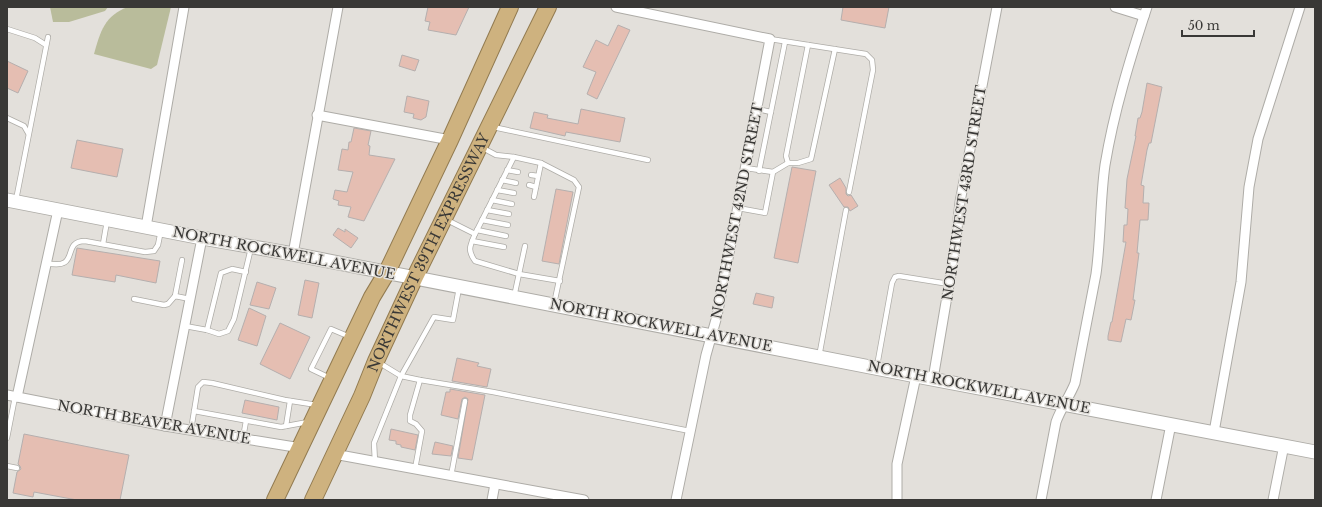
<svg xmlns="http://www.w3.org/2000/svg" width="1322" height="507" font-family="'Libre Baskerville',serif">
<rect width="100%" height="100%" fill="#e3e0db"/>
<!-- green -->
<g fill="#b9bc9b">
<path d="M50 7H108L105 11 69 22H53Z"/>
<path d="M128 7H171L157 65 151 69 94 54C100 32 105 15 128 7Z"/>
</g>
<!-- building -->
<g fill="#e5beb2" stroke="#b5afae">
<path d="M428 7H469L456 35 428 30 430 22 425 21Z"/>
<path d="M843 7H889L885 28 841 20Z"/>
<path d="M618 25 630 30 597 99 587 94 596 72 583 67 596 40 608 46Z"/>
<path d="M402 55 419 60 415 71 399 66Z"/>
<path d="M7 61 28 71 18 93 7 88Z"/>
<path d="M1147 83 1162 87 1151 143H1149L1147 150 1141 185 1144 186 1143 203H1149L1148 220H1140L1137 253H1139L1133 300H1135L1131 320 1126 319 1121 342 1108 340V336L1111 322H1112L1126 242H1123L1124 225H1127L1128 209 1125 208 1127 179 1136 136H1135L1138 118H1140L1142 112Z"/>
<path d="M407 96 429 101 426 117 421 120 413 118 414 114 404 112Z"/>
<path d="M581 109 625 118 620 142 566 132 565 136 530 128 534 112 548 115 547 118 578 124Z"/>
<path d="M354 128 371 131 368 145 370 146 369 155 395 159 364 221 348 217 351 207 338 205 339 201 333 199 335 190 347 192 353 172 338 170 342 149 348 150 349 142H351Z"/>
<path d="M77 140 123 149 117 177 71 168Z"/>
<path d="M792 167 816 171 798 263 774 258Z"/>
<path d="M840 178 846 188V194L848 196 851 195 858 206 850 211 848 207H844L829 185Z"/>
<path d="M556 189 573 192 559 264 542 261Z"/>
<path d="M338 228 345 232V229L358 238 351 248 333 235Z"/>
<path d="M77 248 160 261 156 283 116 275 115 282 72 275Z"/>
<path d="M305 280 319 283 312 318 298 315Z"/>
<path d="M257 282 276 288 269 309 250 305Z"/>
<path d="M756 293 774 297 772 308 753 304Z"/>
<path d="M249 308 266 316 257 346 238 340Z"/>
<path d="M280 323 310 337 290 379 260 364Z"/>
<path d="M457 358 479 363 477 366 491 369 487 387 452 381Z"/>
<path d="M450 389 485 395 472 460 458 458 468 399 465 397 462 399 458 419 441 415 446 392H450Z"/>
<path d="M245 400 279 407 277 420 242 413Z"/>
<path d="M391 429 418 435 415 450 401 447V445L396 444V441L389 440Z"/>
<path d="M24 434 129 455 120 500H77L34 492 33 497 13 493 17 472 21 469 20 466 18 464Z"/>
<path d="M435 442 453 446 451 456 432 454Z"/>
</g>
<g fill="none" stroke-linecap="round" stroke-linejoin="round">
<!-- service casing -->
<g stroke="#aeaca7" stroke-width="6">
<g id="service">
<path d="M7 29 35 38 46 45"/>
<path d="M770 39 866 54 872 60 873 70 849 192"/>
<path d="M757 109 771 112"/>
<path d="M7 118 24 126 28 133"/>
<path d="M493 127 648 160"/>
<path d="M481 147 496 155 514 157 541 163 574 180 579 187 554 304"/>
<path d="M788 163 786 156 808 45"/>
<path d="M746 168 773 172 788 163H798L811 159 835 49"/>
<path d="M507 170 518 172"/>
<path d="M759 171 785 42"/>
<path d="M531 175 538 176"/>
<path d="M502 180 516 183"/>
<path d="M529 185 536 187"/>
<path d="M497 190 514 193"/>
<path d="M534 197 541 163"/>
<path d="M16 200 48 37"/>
<path d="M492 200 512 204"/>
<path d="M738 208 765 213 773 172"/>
<path d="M487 210 509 214"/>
<path d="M447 220 475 234 514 157"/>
<path d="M482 220 508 225"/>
<path d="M477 230 506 236"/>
<path d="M475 234C470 246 467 250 475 261L519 274 560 281"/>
<path d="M472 241 504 247"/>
<path d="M103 244 107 221"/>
<path d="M46 263C82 271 60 241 85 241L145 252 154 251 158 245 161 230"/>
<path d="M175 296 182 260"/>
<path d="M514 297 525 246"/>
<path d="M134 299 164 305 168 304 175 296 190 299"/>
<path d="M185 326 207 330 219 334 228 331 234 319 251 248"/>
<path d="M207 330 221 273 232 269 246 272"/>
<path d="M819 357 846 210"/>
<path d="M378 362 401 376 420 380 493 392 690 431"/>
<path d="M877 366 892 283 895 277 899 276 949 284"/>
<path d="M330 378 311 369 331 329 350 337"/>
<path d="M194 411 281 427 308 422"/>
<path d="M286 426 290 401"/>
<path d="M191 430 198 387 203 382 212 383 285 400 317 405"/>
<path d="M7 438 15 397"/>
<path d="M243 438 246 421"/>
<path d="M375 462 374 443 401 376 434 317 453 320 459 288"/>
<path d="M7 466 17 468"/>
<path d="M415 469 422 431 416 424 410 421V415L420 380"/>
<path d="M451 476 465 401"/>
</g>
</g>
<!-- minor casing -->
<g stroke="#aeaca7" stroke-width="11">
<g id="minor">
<path d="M616 7 770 39 717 316 706 355 676 500"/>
<path d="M1115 7 1144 16"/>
<path d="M317 115 450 140"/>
<path d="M146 227 184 7"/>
<path d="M293 254 338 7"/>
<path d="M933 379 954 255 960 202 997 7"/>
<path d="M7 395 165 426 301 448"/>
<path d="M17 397 58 210"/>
<path d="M165 426 202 238"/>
<path d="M1214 432 1241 282 1249 187 1258 139 1300 7"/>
<path d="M334 454 584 500"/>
<path d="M492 500 495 484"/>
<path d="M897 500V464L916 376"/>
<path d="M1041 500 1056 422C1061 408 1070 396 1075 383L1096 274C1101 238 1100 201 1105 165 1114 111 1130 59 1147 7"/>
<path d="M1156 500 1171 424"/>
<path d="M1273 500 1284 445"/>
</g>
</g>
<!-- secondary casing -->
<g stroke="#aeaca7" stroke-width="15">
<path id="secondary" d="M7 200 202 238 293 254 916 376 1315 452"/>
</g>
<!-- trunk casing -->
<g stroke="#927b51" stroke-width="18">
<g id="trunk">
<path d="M275 500 372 297 387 272 450 140 510 7"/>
<path id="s1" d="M313 500 362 396 376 361 415 277 548 7"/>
</g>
</g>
<!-- service -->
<use href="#service" stroke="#fff" stroke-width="4.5"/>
<!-- minor -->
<use href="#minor" stroke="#fff" stroke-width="9"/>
<!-- secondary -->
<use href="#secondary" stroke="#fff" stroke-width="13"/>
<!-- trunk -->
<use href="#trunk" stroke="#ceb27f" stroke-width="16"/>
</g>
<g text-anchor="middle" stroke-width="3" stroke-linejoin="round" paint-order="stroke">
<!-- street labels -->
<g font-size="14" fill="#393836" stroke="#e3e0db">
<text transform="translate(964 193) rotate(-81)" y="5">NORTHWEST 43RD STREET</text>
<text transform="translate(737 211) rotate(-79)" y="5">NORTHWEST 42ND STREET</text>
<text transform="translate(284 253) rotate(11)" y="5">NORTH ROCKWELL AVENUE</text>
<text dy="5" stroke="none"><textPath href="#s1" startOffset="273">NORTHWEST 39TH EXPRESSWAY</textPath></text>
<text transform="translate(661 325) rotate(11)" y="5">NORTH ROCKWELL AVENUE</text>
<text transform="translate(979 387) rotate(11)" y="5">NORTH ROCKWELL AVENUE</text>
<text transform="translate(154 422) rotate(10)" y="5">NORTH BEAVER AVENUE</text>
</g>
</g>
<!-- border -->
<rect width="1322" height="507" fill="none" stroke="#393836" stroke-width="16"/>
<!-- scale -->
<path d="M1182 30v6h72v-6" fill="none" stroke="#393836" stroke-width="2"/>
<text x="1188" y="30" font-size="12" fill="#393836" stroke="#e3e0db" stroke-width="3" paint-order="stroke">50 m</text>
</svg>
